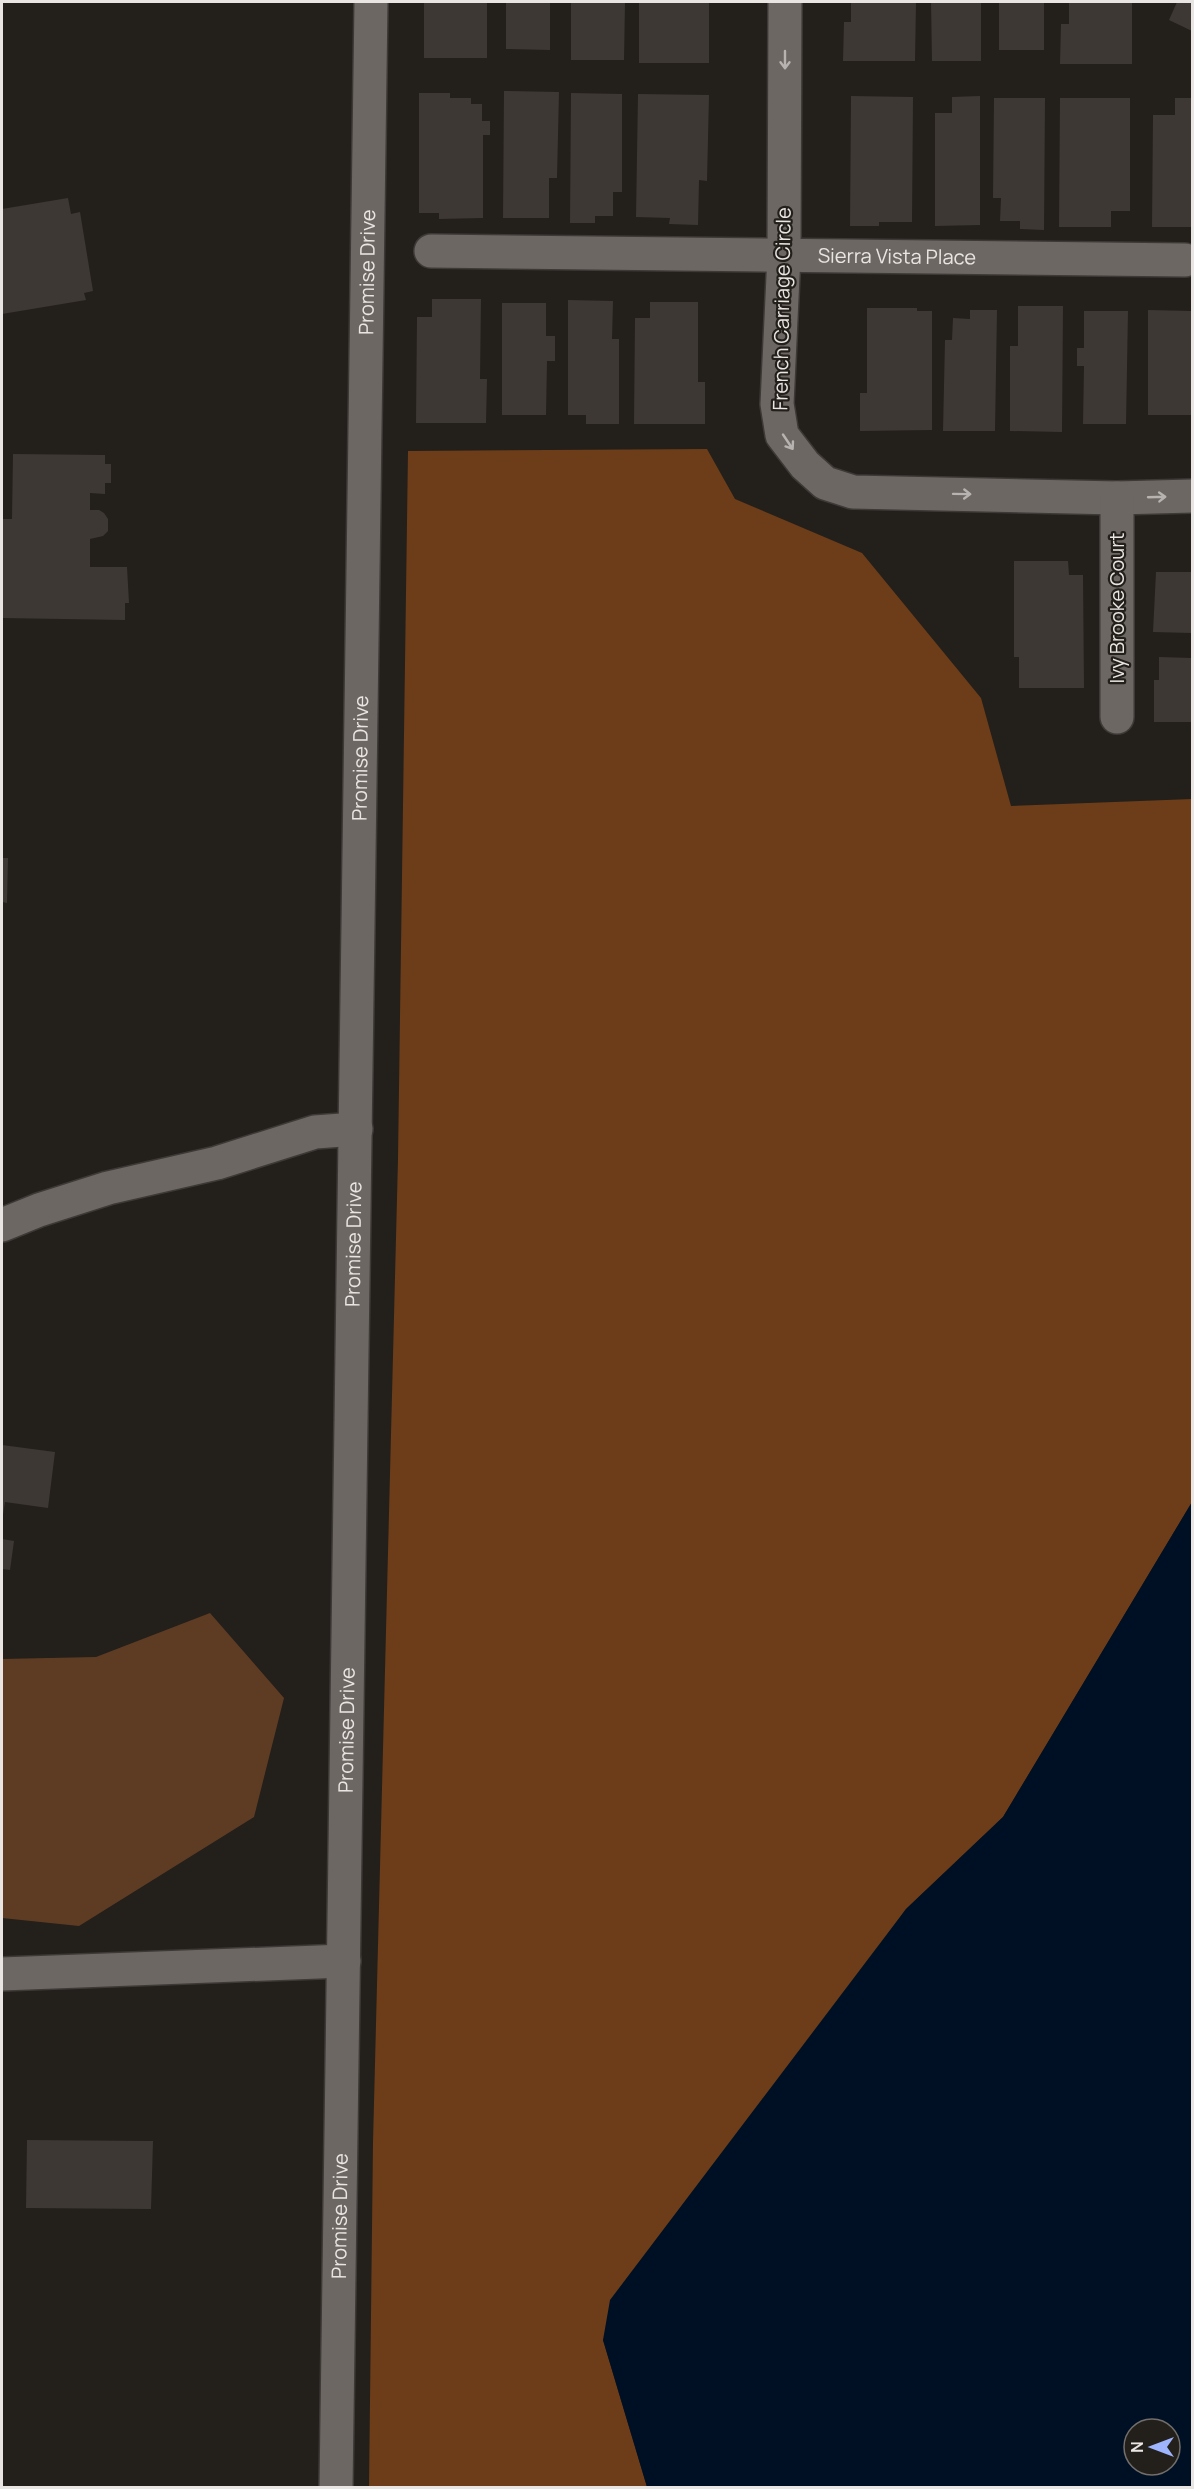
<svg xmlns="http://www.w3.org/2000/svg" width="1194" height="2489" font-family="Manrope,sans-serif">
<rect width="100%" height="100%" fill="#231f1b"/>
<!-- green -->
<path fill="#5e3c23" d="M210 1613 284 1698 254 1817 79 1926 2 1918V1659L96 1657Z"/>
<!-- forest -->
<path fill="#6c3d18" d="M707 449 735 499 862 553 981 698 1011 806 1192 799V1502L1003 1817 906 1909 603 2340 647 2487 369 2488 373 2142 398 1159 408 451Z"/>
<!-- water -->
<path fill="#001024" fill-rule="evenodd" d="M1192 1502V2487H647L603 2340 610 2300 906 1909 1003 1817ZM1134 2429H1170V2465H1134Z"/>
<!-- building -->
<g fill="#3e3835">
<rect x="424" y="2" width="63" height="56"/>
<path d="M506 2H550V50L506 49Z"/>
<path d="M571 2H625L624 60H571Z"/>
<rect x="639" y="2" width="70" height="61"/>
<path d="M851 2H916L915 61H843L844 22H851Z"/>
<path d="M931 2H981V61H932Z"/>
<rect x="999" y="2" width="45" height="48"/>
<path d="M1069 2H1132V64H1060L1061 24H1069Z"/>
<path d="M1177 2H1192V31L1169 20Z"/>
<path d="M504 91 559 92 557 178H549V218H503Z"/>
<path d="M419 93H450V98H471V104H482V121H490V135H483V218L439 219V213H419Z"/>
<path d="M571 93 622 94V192H613V216H595V223H570Z"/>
<path d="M638 94 709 95 707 181 699 180 698 225 669 224 670 218 636 217Z"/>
<path d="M851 96 913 97 912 222H879V226H850Z"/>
<path d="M980 96V225L935 226V113H952V97Z"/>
<path d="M994 98H1045L1044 230 1020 229V221H1000L1001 198H993Z"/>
<path d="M1060 98H1130V211H1111V227H1059Z"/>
<path d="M1175 98H1191L1192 227H1152L1153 115H1175Z"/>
<path d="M68 198 71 214 80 212 93 291 84 293 86 300 2 314V209Z"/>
<path d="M432 299H481L480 379H487L486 423H416L417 317H432Z"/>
<path d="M568 300 613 301 612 339H619V424H586V415H568Z"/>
<path d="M650 302H698V382H705V424H634L635 318H650Z"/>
<path d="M502 303H546V336H555V361H547L546 415H502Z"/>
<path d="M1018 306H1063L1062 432 1010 431V346H1018Z"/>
<path d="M867 308H917V311H932V430L860 431V393H867Z"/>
<path d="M970 310H997L995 431H943L945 340H952L953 318 970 319Z"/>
<path d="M1148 310 1192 311V415H1148Z"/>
<path d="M1084 311H1128L1126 424H1083L1084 366H1077V348H1084Z"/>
<path d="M13 454 105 455V464H111V483H105V494L90 493V510H99L104 513 108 519V531L103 536 90 539V567H127L129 603H125V620L2 618V519H12Z"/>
<path d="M1014 561H1068L1069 575H1083L1084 688H1019V657H1014Z"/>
<path d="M1156 572H1192V633L1153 632Z"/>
<path d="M1159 657 1192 658V722H1154V680H1159Z"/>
<path d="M2 858H8L7 903 2 902Z"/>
<path d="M2 1445 55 1452 48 1508 5 1502 2 1521Z"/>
<path d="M2 1539 14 1541 10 1570 2 1569Z"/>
<path d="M27 2140 153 2141 151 2209 26 2208Z"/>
</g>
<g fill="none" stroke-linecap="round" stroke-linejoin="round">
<!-- minor casing -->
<g stroke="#3d3937" stroke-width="36">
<g id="minor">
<path d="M785 2 784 255 777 404 782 435 805 465 825 483 853 492 1117 498 1192 496"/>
<path id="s1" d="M431 251 1185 260"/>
<path d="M1117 498V717"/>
<path d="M2 1225 39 1210 108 1188 217 1163 315 1132 356 1129"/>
<path d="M2 1974 344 1961"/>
<path id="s2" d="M336 2488 371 2"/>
</g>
</g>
<!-- minor -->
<use href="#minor" stroke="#6d6763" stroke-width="33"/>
</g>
<!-- one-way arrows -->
<defs><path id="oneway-shaft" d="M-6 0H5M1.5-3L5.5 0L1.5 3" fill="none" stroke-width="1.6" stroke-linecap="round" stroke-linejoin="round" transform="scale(1.5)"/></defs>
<g stroke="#b7b3b0">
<use href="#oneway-shaft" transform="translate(785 60) rotate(90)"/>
<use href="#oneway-shaft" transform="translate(788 442) rotate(56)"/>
<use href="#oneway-shaft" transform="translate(962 494) rotate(1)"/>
<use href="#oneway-shaft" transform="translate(1157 497) rotate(-2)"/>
</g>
<g text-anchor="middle" stroke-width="4.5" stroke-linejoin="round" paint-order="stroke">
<!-- street labels -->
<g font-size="20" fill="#e9e5e3" stroke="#231f1b">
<text dy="7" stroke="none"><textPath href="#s1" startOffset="466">Sierra Vista Place</textPath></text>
<text dy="7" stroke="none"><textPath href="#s2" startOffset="2216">Promise Drive</textPath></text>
<text transform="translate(782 309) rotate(-89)" y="7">French Carriage Circle</text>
<text transform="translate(1117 608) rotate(-90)" y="7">Ivy Brooke Court</text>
<text dy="7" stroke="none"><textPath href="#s2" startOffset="1730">Promise Drive</textPath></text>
<text dy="7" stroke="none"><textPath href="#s2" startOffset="1244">Promise Drive</textPath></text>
<text dy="7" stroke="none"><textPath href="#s2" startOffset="758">Promise Drive</textPath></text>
<text dy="7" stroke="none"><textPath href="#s2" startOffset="272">Promise Drive</textPath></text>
</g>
</g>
<!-- border -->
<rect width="1194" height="2489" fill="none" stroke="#e9e5e3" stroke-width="6"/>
<!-- north arrow -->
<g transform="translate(1152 2447) rotate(270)"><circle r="28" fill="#231f1b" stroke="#726e6b" stroke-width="1.5"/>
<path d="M0-4.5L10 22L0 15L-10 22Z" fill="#9eb4fd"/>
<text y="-9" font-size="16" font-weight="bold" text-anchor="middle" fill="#e9e5e3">N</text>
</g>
</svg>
